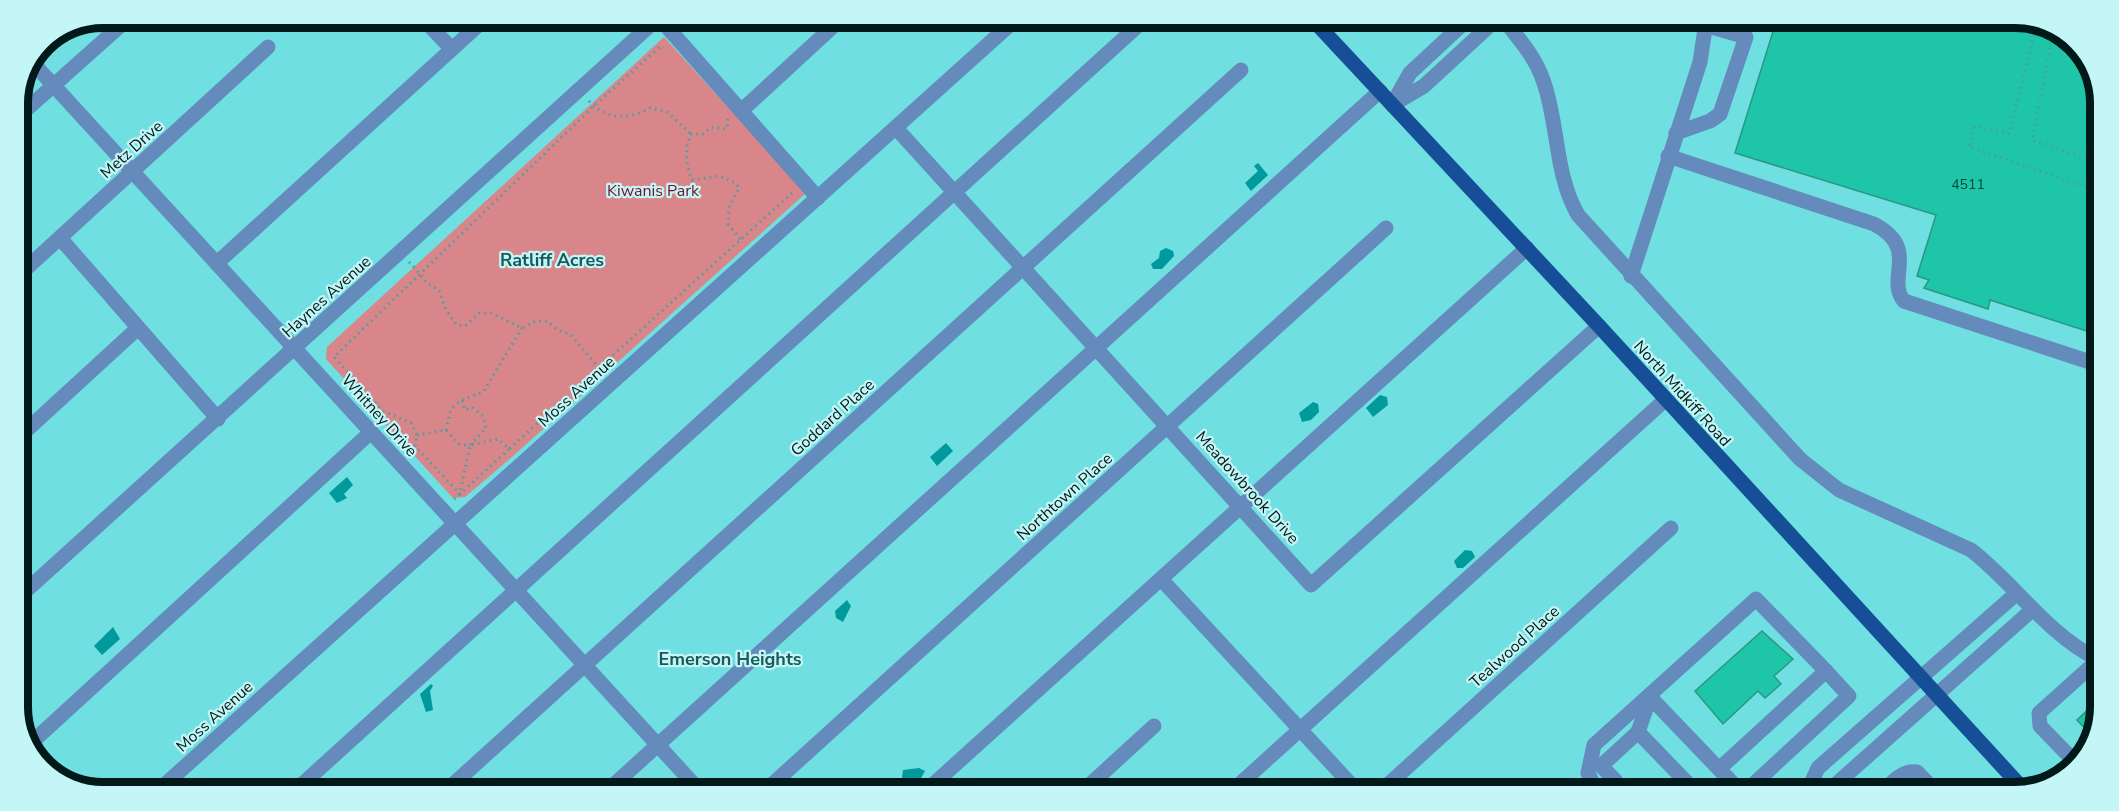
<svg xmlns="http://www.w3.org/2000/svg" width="2119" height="811" font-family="'Nunito Sans',sans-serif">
<rect width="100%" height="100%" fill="#6fdfe1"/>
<!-- green -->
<path fill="#d9868b" d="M664 37 806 193 512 457 465 497 453 498 326 359 327 347Z"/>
<!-- water -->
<g fill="#009a9c">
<path d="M1258 163 1268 175 1251 191 1245 183 1258 171 1254 166Z"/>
<path d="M1166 248 1173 251 1174 256 1162 269H1153L1151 264 1159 258 1160 251Z"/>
<path d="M1380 395 1387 397 1388 405 1373 417 1366 408Z"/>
<path d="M1313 402 1318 404 1319 412 1311 420 1302 422 1299 413Z"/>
<path d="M946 443 953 451 937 466 930 457Z"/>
<path d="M347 477 353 485 344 494 347 498 337 503 329 493Z"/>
<path d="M1465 550 1472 551 1475 557 1463 568H1457L1454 561Z"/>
<path d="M847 600 851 606 843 622 836 618 835 611Z"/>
<path d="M113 627 120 639 102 655 94 646Z"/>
<path d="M431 684 433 686 430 691 433 710 426 712 420 694Z"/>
<path d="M919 768 925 771 921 778 908 780 902 778 903 770Z"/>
</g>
<!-- building -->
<g fill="#1fc5a8" stroke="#299882" stroke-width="1.5">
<path d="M1776 22 2043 23 2083 51 2101 98 2099 335 1990 300 1988 309 1924 288 1929 280 1917 276 1936 215 1735 153Z"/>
<path d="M1762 631 1793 659 1774 676 1781 684 1765 698 1758 691 1723 724 1695 691Z"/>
<path d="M2097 701 2096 735 2094 738 2077 720Z"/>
</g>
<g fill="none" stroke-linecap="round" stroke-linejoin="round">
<!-- path -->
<g stroke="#4b9e9f" stroke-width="3" stroke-dasharray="1.5 4.5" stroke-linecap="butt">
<path d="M2037 23 2009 134 1975 126 1969 147 2100 192"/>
<path d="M2054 30 2032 140 2100 163"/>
<path d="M589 101C607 121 629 119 650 108L667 112 691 134"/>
<path d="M728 119 727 129 711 127 703 134H691C684 149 686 164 692 180L719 176 736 183 739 188 729 207 728 224 742 241"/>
<path d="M409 262C420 272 425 285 439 290L446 310 457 325 465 326 479 313H491L522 328 535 321H547L558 330 571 335 599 368 509 449 498 439 470 445 460 494 452 501"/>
<path d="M602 372 599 368 793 192"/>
<path d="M446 430 451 409 462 400 483 392 522 328"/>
<path d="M417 435 446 430 460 445H470L486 428 483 416 472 407 465 410 462 400"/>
<path d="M509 449 460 494 415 446 417 435 411 423 383 411 334 357 594 106 661 46 663 48"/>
</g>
<!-- minor -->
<g stroke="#658abc" stroke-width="15">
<path d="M423 19 452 49"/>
<path d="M660 19 818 198"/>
<path d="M1505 21C1520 40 1535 57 1543 80 1559 124 1554 173 1578 215L1800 459 1839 490 1971 550C2015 584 2046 633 2097 659"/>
<path d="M34 64 699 790"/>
<path d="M1393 103 1410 73 1466 21"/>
<path d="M1392 105 1424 86 1488 27 1490 21"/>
<path d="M741 111 840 20"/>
<path d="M18 117 129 18"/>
<path d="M896 128 1311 585 1599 326"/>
<path d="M1676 133 1710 121 1720 114 1746 37 1705 25"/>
<path d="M1668 156 1874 224C1921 249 1885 278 1904 301L2099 365"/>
<path d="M60 238 218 419"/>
<path d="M217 263 485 19"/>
<path d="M18 276 268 47"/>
<path d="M1631 276 1700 62 1706 22"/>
<path d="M18 438 138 328"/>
<path d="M1161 579 1357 791"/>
<path d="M18 598 657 19"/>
<path d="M30 744 371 432"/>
<path d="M2076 763 2040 726 2039 713 2097 661"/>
<path d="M1719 769 1826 671 1849 696 1745 792"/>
<path d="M1615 780 1601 766 1638 732"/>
<path d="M160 789 1015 20"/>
<path d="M297 789 1143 21"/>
<path d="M448 789 1241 70"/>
<path d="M608 790 1380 91"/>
<path d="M766 790 1386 228"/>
<path d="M927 790 1527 248"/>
<path d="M1083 791 1154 726"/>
<path d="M1232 791 1665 400"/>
<path d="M1381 791 1671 528"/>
<path d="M1597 792 1588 773 1594 745 1756 599 1826 671"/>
<path d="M1696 792 1638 732 1650 697 1741 792"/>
<path d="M1807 792 1818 768 2017 593"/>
<path d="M1820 793 1834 786 2033 609"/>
<path d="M1881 793C1892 783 1901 770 1917 772L1937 793"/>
</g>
<!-- major -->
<path stroke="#164f97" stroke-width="15" d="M1314 21 1599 326 2024 790"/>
</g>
<g text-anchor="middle" stroke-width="4.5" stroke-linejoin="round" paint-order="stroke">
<!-- number labels -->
<g font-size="14" fill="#09443d">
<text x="1968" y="189">4511</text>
</g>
<!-- street labels -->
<g font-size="16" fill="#021919" stroke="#c4f6f7">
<text transform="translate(131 149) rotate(-42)" y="6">Metz Drive</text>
<text transform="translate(326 296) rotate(-42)" y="6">Haynes Avenue</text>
<text transform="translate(576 391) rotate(-42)" y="6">Moss Avenue</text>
<text transform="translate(1683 393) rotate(48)" y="6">North Midkiff Road</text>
<text transform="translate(380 415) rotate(48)" y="6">Whitney Drive</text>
<text transform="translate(832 417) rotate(-42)" y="6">Goddard Place</text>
<text transform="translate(1248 487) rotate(48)" y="6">Meadowbrook Drive</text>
<text transform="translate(1064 496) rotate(-42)" y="6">Northtown Place</text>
<text transform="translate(1514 646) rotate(-42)" y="6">Tealwood Place</text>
<text transform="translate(214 716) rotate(-42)" y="6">Moss Avenue</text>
</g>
<!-- park labels -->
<g font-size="16" fill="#741226" stroke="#c4f6f7">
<text x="653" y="196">Kiwanis Park</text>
</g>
<!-- neighbourhood labels -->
<g font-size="18" font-weight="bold" fill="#1b595a" stroke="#c4f6f7">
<text x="552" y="266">Ratliff Acres</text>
<text x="730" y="665">Emerson Heights</text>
</g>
</g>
<!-- crop -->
<path d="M0 0H2119V811H0ZM103 28H2015A75 75 0 0 1 2090 103V707A75 75 0 0 1 2015 782H103A75 75 0 0 1 28 707V103A75 75 0 0 1 103 28Z" fill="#c4f6f7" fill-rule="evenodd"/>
<path fill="none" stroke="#021919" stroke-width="8" d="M103 28H2015A75 75 0 0 1 2090 103V707A75 75 0 0 1 2015 782H103A75 75 0 0 1 28 707V103A75 75 0 0 1 103 28Z"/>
</svg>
